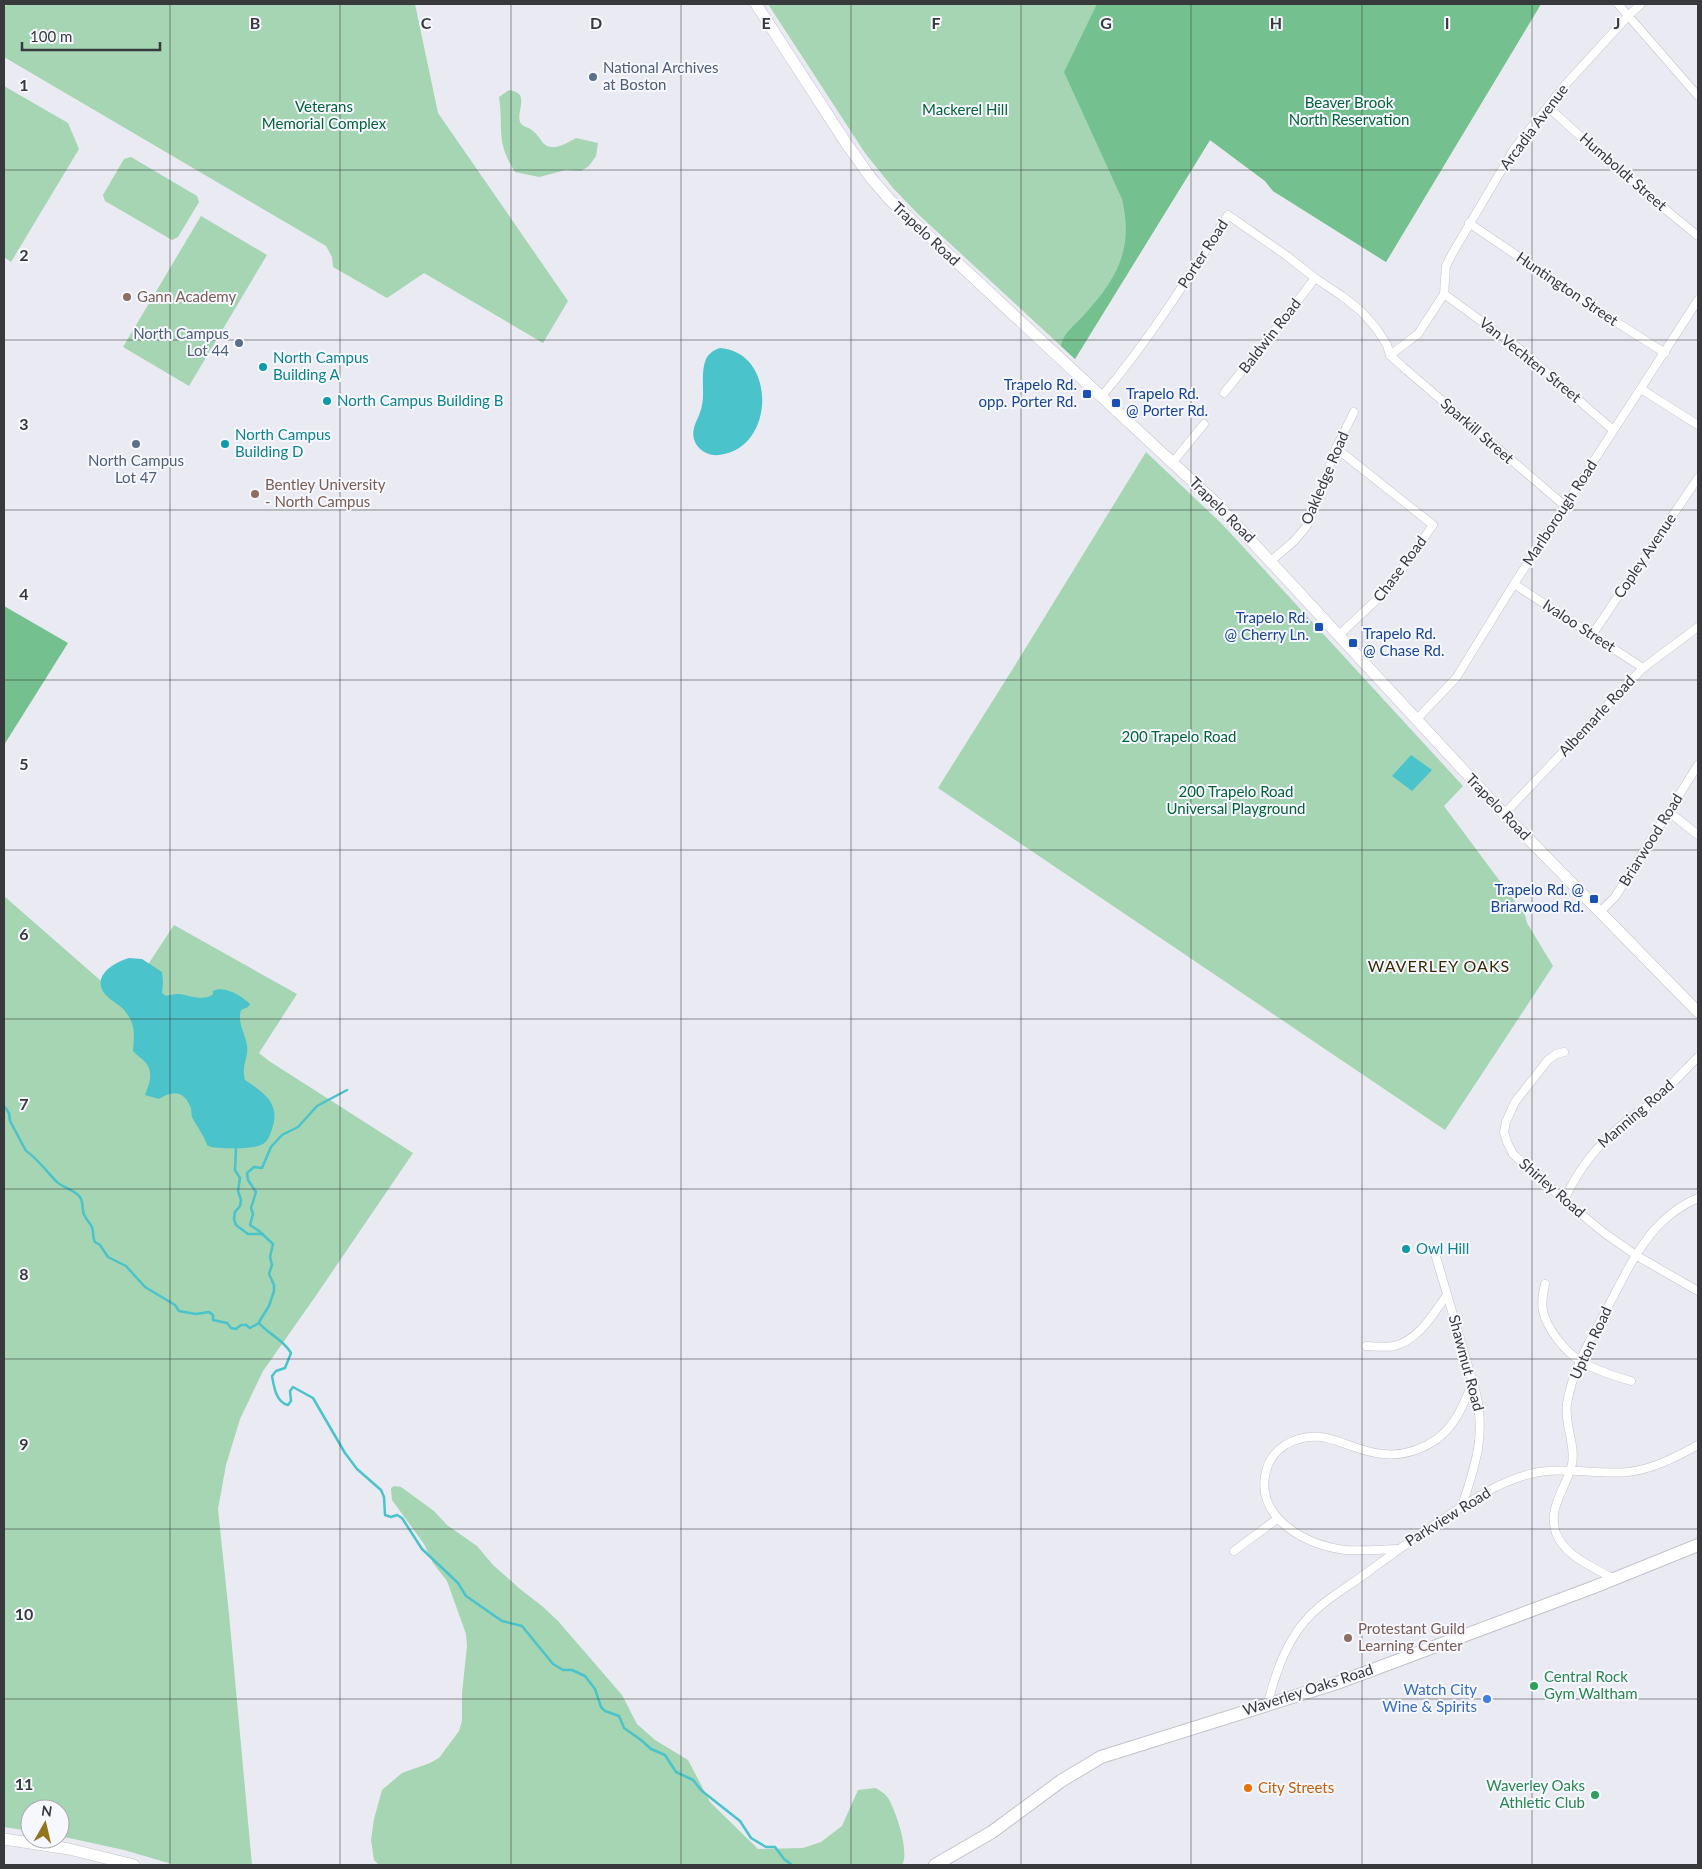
<svg xmlns="http://www.w3.org/2000/svg" width="1702" height="1869" font-family="Lato,sans-serif">
<rect width="100%" height="100%" fill="#eaeaf3"/>
<!-- green -->
<g fill="#a5d5b3">
<path d="M7 4H415L438 113 568 301 543 343 424 273 387 298 333 267 332 257 326 246 4 57V8Z"/>
<path d="M768 4H1541L1386 262 1273 191 1265 181 1210 140 1075 359 918 214 893 188 865 153Z"/>
<path d="M4 86 68 123 79 149 11 262 4 257Z"/>
<path d="M509 90C531 93 516 110 520 122 522 127 529 127 533 131 537 134 540 139 543 143 553 153 566 143 576 138L598 143 596 156 589 166 581 171 566 170 539 177 515 172C495 140 504 130 499 97Z"/>
<path d="M131 157 197 196 199 202 178 237 172 240 105 201 103 195 124 159Z"/>
<path d="M201 216 267 255 189 386 123 347Z"/>
<path d="M1146 452 1223 525 1463 786 1444 806 1525 915 1527 923 1553 966 1445 1130 938 788 1022 654Z"/>
<path d="M4 896 124 1001 174 925 297 994 259 1053 269 1061 413 1153 315 1297 263 1371 240 1419 226 1465 218 1509 229 1614 252 1865H175L124 1850 60 1836V1809H30V1831L4 1827Z"/>
<path d="M394 1486 401 1487 434 1511 447 1525 477 1546 493 1565 520 1589 542 1606 558 1621 622 1695 637 1724 655 1740 688 1760 710 1802 758 1849 803 1848 821 1842 842 1826 858 1790 876 1788C880 1791 886 1794 888 1798 896 1811 910 1852 902 1865H379L374 1860 371 1840 374 1819 382 1790 402 1773 430 1763 439 1758 459 1731 462 1721V1693L467 1646 466 1634 447 1581 433 1563 424 1544 392 1500 391 1488Z"/>
</g>
<!-- forest -->
<g fill="#74c18f">
<path d="M1097 4H1541L1386 262 1273 191 1265 181 1210 140 1075 359 1061 346C1063 333 1075 325 1084 315 1117 279 1134 249 1122 199L1064 72Z"/>
<path d="M4 606 68 643 4 745Z"/>
</g>
<!-- water -->
<g fill="#4ac3cb">
<path d="M720 348C777 352 776 449 719 455 710 456 701 452 696 444 688 429 700 419 702 405 705 390 700 374 706 359 709 353 714 350 720 348Z"/>
<path d="M1411 755 1432 770 1412 791 1392 776Z"/>
<path d="M129 958 142 959 162 972 163 981 162 993 166 996C170 995 174 994 178 994 189 995 204 1002 213 994V991C224 985 242 996 250 1004L248 1007 241 1010C237 1023 245 1033 247 1045 249 1058 241 1065 245 1080 264 1093 281 1103 272 1129 270 1135 268 1142 261 1145 251 1149 222 1149 211 1147L207 1145C204 1135 197 1127 192 1117 191 1113 192 1110 190 1106 183 1090 172 1091 159 1099L145 1095C149 1085 154 1073 146 1063 142 1058 137 1056 133 1051 134 1037 136 1026 127 1014 122 1005 110 1001 104 993 92 975 115 962 129 958Z"/>
</g>
<g fill="none" stroke-linecap="round" stroke-linejoin="round">
<!-- stream -->
<g stroke="#4ac3cb" stroke-width="2.5">
<path d="M4 1106 9 1113 10 1121 26 1151C34 1155 49 1174 56 1181 62 1188 77 1190 81 1199 83 1203 82 1206 83 1210 83 1217 89 1221 92 1227 94 1232 92 1237 95 1242L100 1245 108 1257 126 1266 145 1287 175 1305 179 1311 196 1314 209 1312 213 1315V1320L227 1323 231 1328 236 1329 241 1325H246L250 1328 259 1323C269 1335 282 1338 291 1353L285 1368 276 1371 272 1376C274 1387 276 1402 288 1405L291 1401 290 1391 293 1387 313 1398 345 1453 357 1469 381 1490 384 1497 385 1515 391 1517 397 1515 402 1518 422 1549 458 1583 466 1596 502 1621 522 1626 553 1664 563 1670H572L585 1676 595 1689 601 1707 605 1711 619 1716 624 1728 641 1740 651 1749 665 1755 676 1772 693 1780 702 1791 740 1821 751 1838 766 1847H775L784 1859 792 1865"/>
<path d="M236 1148 235 1170 240 1178 238 1191 241 1200 240 1206 235 1212 234 1219 236 1225 248 1234H263"/>
<path d="M259 1322 269 1306 274 1291V1285L269 1274 272 1265 270 1257 273 1244 259 1231 250 1225 253 1214 251 1208 256 1192 248 1180 247 1173 254 1167 262 1168 271 1147 282 1135 298 1127 317 1106 347 1090"/>
</g>
<!-- minor casing -->
<g stroke="#c2c3cb" stroke-width="9">
<g id="minor">
<path d="M1618 4 1698 96"/>
<path d="M1548 107 1621 173 1698 236"/>
<path d="M1469 223 1591 306 1665 353"/>
<path d="M1444 294 1446 266 1452 254 1514 149 1566 84 1629 15 1641 4"/>
<path d="M1444 294 1521 350 1613 430"/>
<path d="M1390 355 1418 334 1444 294"/>
<path d="M1641 389 1698 425"/>
<path d="M1224 393 1273 333 1315 278"/>
<path d="M1102 396C1149 340 1189 277 1228 215L1287 256 1315 278 1342 296 1361 311 1376 328 1387 345 1390 355 1403 367 1565 506"/>
<path d="M1336 448 1433 525 1386 591 1339 635"/>
<path d="M1173 462 1204 424"/>
<path d="M1271 561 1294 541 1306 527 1313 512 1336 448 1354 412"/>
<path d="M1514 584 1643 668"/>
<path d="M1592 635 1698 478"/>
<path d="M1416 720 1456 678 1514 584 1698 300"/>
<path d="M1669 812 1698 835"/>
<path d="M1504 814 1643 668 1698 627"/>
<path d="M1600 912 1615 897 1698 765"/>
<path d="M1564 1052 1556 1054 1548 1060 1515 1102 1506 1122 1504 1132 1507 1142 1513 1154 1564 1200 1603 1232 1637 1256 1698 1291"/>
<path d="M1564 1200C1580 1166 1599 1143 1629 1119 1636 1113 1644 1109 1651 1103 1668 1089 1683 1072 1698 1057"/>
<path d="M1434 1250 1476 1393C1486 1436 1475 1466 1462 1506"/>
<path d="M1545 1284C1543 1293 1541 1302 1543 1311 1547 1329 1565 1351 1580 1361 1595 1370 1614 1376 1631 1381"/>
<path d="M1366 1346C1375 1346 1385 1348 1394 1346 1419 1340 1433 1314 1447 1295"/>
<path d="M1398 1549C1380 1550 1362 1551 1345 1550 1307 1545 1258 1520 1265 1476 1267 1463 1274 1452 1285 1445 1322 1423 1347 1451 1383 1454 1402 1456 1421 1450 1437 1439 1456 1425 1464 1403 1473 1382"/>
<path d="M1234 1551 1277 1519"/>
<path d="M1614 1579C1594 1567 1565 1557 1556 1533 1547 1507 1567 1487 1572 1464 1576 1445 1564 1424 1567 1404 1573 1366 1593 1336 1610 1303 1623 1278 1637 1249 1656 1228 1668 1215 1681 1205 1698 1198"/>
<path d="M1268 1703C1275 1674 1286 1643 1305 1621 1322 1601 1345 1589 1365 1574 1395 1552 1424 1531 1455 1511 1479 1496 1502 1481 1530 1474 1562 1466 1595 1475 1628 1472 1654 1469 1676 1457 1698 1445"/>
</g>
</g>
<!-- secondary casing -->
<g stroke="#c2c3cb" stroke-width="12">
<g id="secondary">
<path d="M756 4 846 143 871 178 890 200 1218 505 1504 814 1698 1012"/>
<path d="M4 1839 69 1849 134 1865"/>
</g>
</g>
<!-- primary casing -->
<g stroke="#c2c3cb" stroke-width="14">
<path id="primary" d="M935 1865 992 1832 1061 1781 1101 1757 1340 1682 1594 1587 1698 1545"/>
</g>
<!-- minor -->
<use href="#minor" stroke="#fff" stroke-width="8"/>
<!-- secondary -->
<use href="#secondary" stroke="#fff" stroke-width="11"/>
<!-- primary -->
<use href="#primary" stroke="#fff" stroke-width="12"/>
</g>
<!-- grid -->
<path fill="none" stroke="#38393c" stroke-width="1" stroke-opacity="0.55" d="M170 4V1865M340 4V1865M511 4V1865M681 4V1865M851 4V1865M1021 4V1865M1191 4V1865M1362 4V1865M1532 4V1865M4 170H1698M4 340H1698M4 510H1698M4 680H1698M4 850H1698M4 1019H1698M4 1189H1698M4 1359H1698M4 1529H1698M4 1699H1698"/>
<!-- markers -->
<g fill="#5c6f8a" stroke="#f7f8ff" stroke-width="2">
<circle cx="593" cy="77" r="5"/>
<circle cx="239" cy="343" r="5"/>
<circle cx="136" cy="444" r="5"/>
</g>
<g fill="#8d6e63" stroke="#f7f8ff" stroke-width="2">
<circle cx="127" cy="297" r="5"/>
<circle cx="255" cy="494" r="5"/>
<circle cx="1348" cy="1638" r="5"/>
</g>
<g fill="#0f9aa8" stroke="#f7f8ff" stroke-width="2">
<circle cx="263" cy="367" r="5"/>
<circle cx="327" cy="401" r="5"/>
<circle cx="225" cy="444" r="5"/>
<circle cx="1406" cy="1249" r="5"/>
</g>
<g fill="#1a4fb4" stroke="#f7f8ff" stroke-width="2">
<rect x="1082" y="389" width="10" height="10" rx="2.5"/>
<rect x="1111" y="398" width="10" height="10" rx="2.5"/>
<rect x="1314" y="622" width="10" height="10" rx="2.5"/>
<rect x="1348" y="638" width="10" height="10" rx="2.5"/>
<rect x="1589" y="894" width="10" height="10" rx="2.5"/>
</g>
<g fill="#2e9e5b" stroke="#f7f8ff" stroke-width="2">
<circle cx="1534" cy="1686" r="5"/>
<circle cx="1595" cy="1795" r="5"/>
</g>
<circle fill="#3f7fe0" stroke="#f7f8ff" stroke-width="2" cx="1487" cy="1699" r="5"/>
<circle fill="#e8710a" stroke="#f7f8ff" stroke-width="2" cx="1248" cy="1788" r="5"/>
<g text-anchor="middle" stroke-width="4" stroke-linejoin="round" paint-order="stroke">
<!-- service labels -->
<g font-size="15" fill="#4e5e75" stroke="#f7f8ff" text-anchor="start">
<text x="603" y="73">National Archives<tspan x="603" dy="17">at Boston</tspan></text>
<text x="229" y="339" text-anchor="end">North Campus<tspan x="229" dy="17">Lot 44</tspan></text>
<text x="136" y="466" text-anchor="middle">North Campus<tspan x="136" dy="17">Lot 47</tspan></text>
</g>
<!-- park labels -->
<g font-size="15" fill="#026335" stroke="#f7f8ff">
<text x="1349" y="108">Beaver Brook<tspan x="1349" dy="17">North Reservation</tspan></text>
<text x="324" y="112">Veterans<tspan x="324" dy="17">Memorial Complex</tspan></text>
<text x="965" y="115">Mackerel Hill</text>
<text x="1179" y="742">200 Trapelo Road</text>
<text x="1236" y="797">200 Trapelo Road<tspan x="1236" dy="17">Universal Playground</tspan></text>
</g>
<!-- street labels -->
<g font-size="15" fill="#38393c" stroke="#f7f8ff">
<text transform="translate(1534 127) rotate(-53)" y="5">Arcadia Avenue</text>
<text transform="translate(1623 172) rotate(41)" y="5">Humboldt Street</text>
<text transform="translate(926 234) rotate(43)" y="5">Trapelo Road</text>
<text transform="translate(1203 254) rotate(-57)" y="5">Porter Road</text>
<text transform="translate(1567 289) rotate(34)" y="5">Huntington Street</text>
<text transform="translate(1270 336) rotate(-52)" y="5">Baldwin Road</text>
<text transform="translate(1530 360) rotate(39)" y="5">Van Vechten Street</text>
<text transform="translate(1477 431) rotate(41)" y="5">Sparkill Street</text>
<text transform="translate(1325 478) rotate(-67)" y="5">Oakledge Road</text>
<text transform="translate(1222 510) rotate(45)" y="5">Trapelo Road</text>
<text transform="translate(1560 513) rotate(-57)" y="5">Marlborough Road</text>
<text transform="translate(1645 556) rotate(-56)" y="5">Copley Avenue</text>
<text transform="translate(1400 569) rotate(-53)" y="5">Chase Road</text>
<text transform="translate(1579 626) rotate(33)" y="5">Ivaloo Street</text>
<text transform="translate(1597 716) rotate(-47)" y="5">Albemarle Road</text>
<text transform="translate(1498 807) rotate(46)" y="5">Trapelo Road</text>
<text transform="translate(1651 840) rotate(-58)" y="5">Briarwood Road</text>
<text transform="translate(1636 1114) rotate(-41)" y="5">Manning Road</text>
<text transform="translate(1552 1188) rotate(41)" y="5">Shirley Road</text>
<text transform="translate(1591 1343) rotate(-65)" y="5">Upton Road</text>
<text transform="translate(1466 1363) rotate(75)" y="5">Shawmut Road</text>
<text transform="translate(1448 1517) rotate(-32)" y="5">Parkview Road</text>
<text transform="translate(1308 1690) rotate(-18)" y="5">Waverley Oaks Road</text>
</g>
<!-- education labels -->
<g font-size="15" fill="#785e54" stroke="#f7f8ff" text-anchor="start">
<text x="137" y="302">Gann Academy</text>
<text x="265" y="490">Bentley University<tspan x="265" dy="17">- North Campus</tspan></text>
<text x="1358" y="1634">Protestant Guild<tspan x="1358" dy="17">Learning Center</tspan></text>
</g>
<!-- culture labels -->
<g font-size="15" fill="#0d838f" stroke="#f7f8ff" text-anchor="start">
<text x="273" y="363">North Campus<tspan x="273" dy="17">Building A</tspan></text>
<text x="337" y="406">North Campus Building B</text>
<text x="235" y="440">North Campus<tspan x="235" dy="17">Building D</tspan></text>
<text x="1416" y="1254">Owl Hill</text>
</g>
<!-- transit labels -->
<g font-size="15" fill="#164399" stroke="#f7f8ff" text-anchor="end">
<text x="1077" y="390">Trapelo Rd.<tspan x="1077" dy="17">opp. Porter Rd.</tspan></text>
<text x="1126" y="399" text-anchor="start">Trapelo Rd.<tspan x="1126" dy="17">@ Porter Rd.</tspan></text>
<text x="1309" y="623">Trapelo Rd.<tspan x="1309" dy="17">@ Cherry Ln.</tspan></text>
<text x="1363" y="639" text-anchor="start">Trapelo Rd.<tspan x="1363" dy="17">@ Chase Rd.</tspan></text>
<text x="1584" y="895">Trapelo Rd. @<tspan x="1584" dy="17">Briarwood Rd.</tspan></text>
</g>
<!-- leisure labels -->
<g font-size="15" fill="#27864d" stroke="#f7f8ff" text-anchor="start">
<text x="1544" y="1682">Central Rock<tspan x="1544" dy="17">Gym Waltham</tspan></text>
<text x="1585" y="1791" text-anchor="end">Waverley Oaks<tspan x="1585" dy="17">Athletic Club</tspan></text>
</g>
<!-- shop labels -->
<g font-size="15" fill="#366cbe" stroke="#f7f8ff" text-anchor="end">
<text x="1477" y="1695">Watch City<tspan x="1477" dy="17">Wine &amp; Spirits</tspan></text>
</g>
<!-- food labels -->
<g font-size="15" fill="#c56008" stroke="#f7f8ff" text-anchor="start">
<text x="1258" y="1793">City Streets</text>
</g>
<!-- neighbourhood labels -->
<g font-size="16" letter-spacing="1" fill="#372a00" stroke="#f7f8ff">
<text x="1439" y="972">WAVERLEY OAKS</text>
</g>
</g>
<g font-size="16" text-anchor="middle" font-weight="bold" fill="#38393c" stroke="#f7f8ff" stroke-width="4" stroke-linejoin="round" paint-order="stroke">
<text x="255" y="29">B</text>
<text x="426" y="29">C</text>
<text x="596" y="29">D</text>
<text x="766" y="29">E</text>
<text x="936" y="29">F</text>
<text x="1106" y="29">G</text>
<text x="1276" y="29">H</text>
<text x="1447" y="29">I</text>
<text x="1617" y="29">J</text>
<text x="24" y="91">1</text>
<text x="24" y="261">2</text>
<text x="24" y="430">3</text>
<text x="24" y="600">4</text>
<text x="24" y="770">5</text>
<text x="24" y="940">6</text>
<text x="24" y="1110">7</text>
<text x="24" y="1280">8</text>
<text x="24" y="1450">9</text>
<text x="24" y="1620">10</text>
<text x="24" y="1790">11</text>
</g>
<!-- border -->
<rect width="1702" height="1869" fill="none" stroke="#38393c" stroke-width="10"/>
<!-- north arrow -->
<g transform="translate(45 1824) rotate(8)"><circle r="24" fill="#f7f8ff" stroke="#abacb1"/>
<path d="M0-4L9 19L0 12L-9 19Z" fill="#91761c"/>
<text y="-8" font-size="14" font-weight="bold" text-anchor="middle" fill="#38393c">N</text>
</g>
<!-- scale -->
<path d="M22 42v8h138v-8" fill="none" stroke="#38393c" stroke-width="2.5"/>
<text x="30" y="42" font-size="15" fill="#38393c" stroke="#f7f8ff" stroke-width="4" paint-order="stroke">100 m</text>
</svg>
